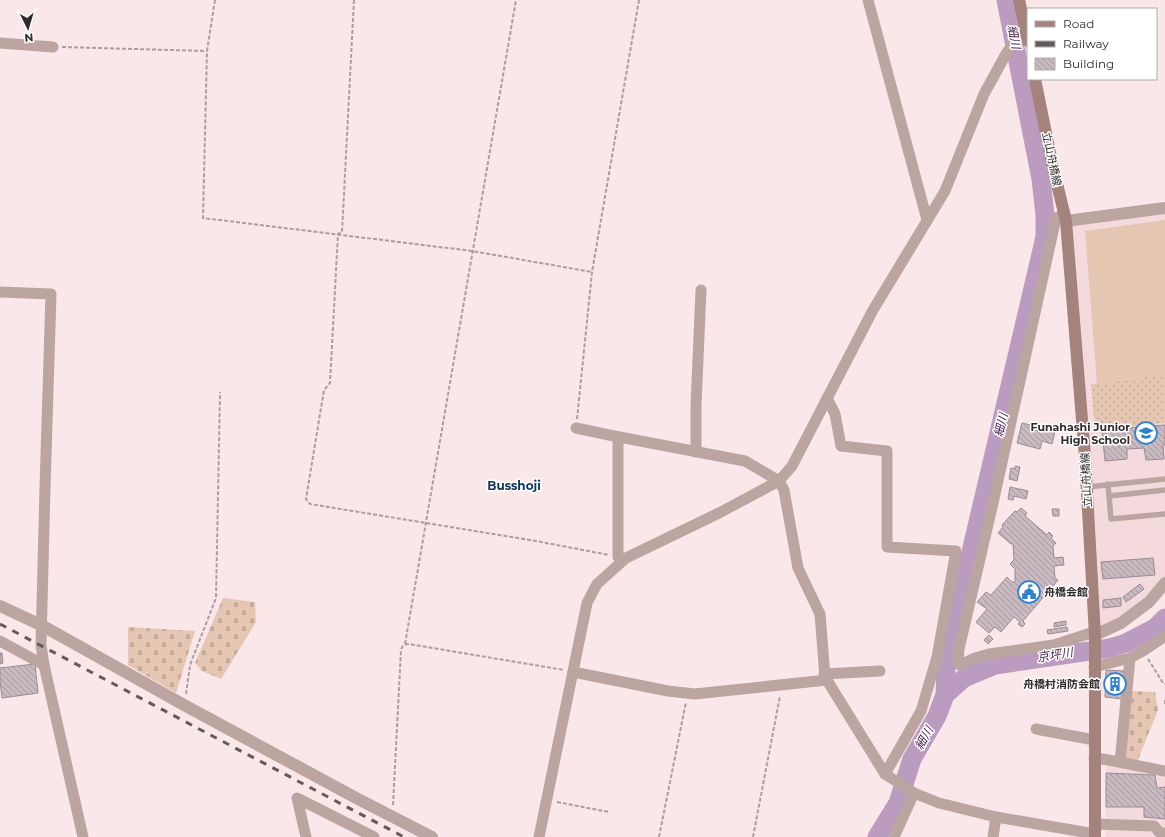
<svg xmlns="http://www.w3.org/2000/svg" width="1165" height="837" font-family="Montserrat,'Noto Sans JP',sans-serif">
<defs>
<pattern id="grass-dots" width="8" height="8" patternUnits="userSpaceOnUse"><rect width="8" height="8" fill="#e4c6b2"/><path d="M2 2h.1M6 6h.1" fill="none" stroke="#c4aa99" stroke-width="1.8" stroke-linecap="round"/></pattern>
<pattern id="cemetery-stones" width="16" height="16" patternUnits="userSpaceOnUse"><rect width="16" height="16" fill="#e4c6b2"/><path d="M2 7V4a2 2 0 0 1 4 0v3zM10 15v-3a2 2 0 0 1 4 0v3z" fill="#c4aa99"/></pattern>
<pattern id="building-back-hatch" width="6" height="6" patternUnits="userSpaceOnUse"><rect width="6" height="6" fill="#c9bac2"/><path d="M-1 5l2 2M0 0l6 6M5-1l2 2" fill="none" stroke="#a4979e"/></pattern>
</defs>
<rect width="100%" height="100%" fill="#f9e7e9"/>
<!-- built -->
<g fill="#f4d9dd">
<path d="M1165 208V583L1095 635 1066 221Z"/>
<path d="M1106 765 1165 774V837H1106Z"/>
</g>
<!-- grass -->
<path fill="url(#grass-dots)" d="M1165 375V423L1095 430 1091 384Z"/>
<!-- cemetery -->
<g fill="url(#cemetery-stones)">
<path d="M223 598 255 602 256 622 221 679 202 671 195 663Z"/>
<path d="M128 627 195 631 176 693 128 665Z"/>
<path d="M1131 691 1155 692 1158 710 1137 762 1124 760Z"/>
</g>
<!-- pitch -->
<path fill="#e4c6b2" d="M1165 220V375L1097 383 1085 231Z"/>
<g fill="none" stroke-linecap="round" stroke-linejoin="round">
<!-- river -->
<g stroke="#bb9cc0" stroke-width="19">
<path d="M945 695 964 678 995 665 1110 648 1126 643 1155 628 1165 618"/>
<path d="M877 837 898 803 912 759 937 716 945 695 946 669 959 603 1045 237V215L1041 179 1006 0"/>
</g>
</g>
<!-- building -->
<g fill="url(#building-back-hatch)" stroke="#9a8c93">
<path d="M1022 423 1055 431 1052 444 1042 441 1040 449 1017 443Z"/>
<path d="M1165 425V445H1163L1164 459 1146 460 1144 448 1127 449V459L1105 461 1102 430Z"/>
<path d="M1015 466 1020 467 1017 481 1009 479 1011 468 1015 469Z"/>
<path d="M1010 487 1028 491 1026 499 1014 496 1013 500 1008 499Z"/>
<path d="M1021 508 1027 513 1025 516 1047 535 1049 532 1053 536 1051 538 1056 543 1053 546 1054 558 1063 557 1064 565 1054 566 1055 578 1058 580 1050 590 1051 593 1050 595 1046 594 1023 621 1025 624 1022 627 1018 624 1020 622 1014 617 1001 632 995 627 989 633 976 622 987 609 977 602 986 592 991 595 1007 577 1012 582H1015V569L1010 564 1014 560 1013 544H1011L998 533 1003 527 1002 525 1015 511 1017 512Z"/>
<path d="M1052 509H1059V516H1053Z"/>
<path d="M1153 558 1155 575 1103 579 1101 562Z"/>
<path d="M1140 584 1144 589 1126 602 1123 597Z"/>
<path d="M1121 598V606L1103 608V600Z"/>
<path d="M1066 621V625L1054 627V623Z"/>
<path d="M1067 627 1068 631 1048 634 1047 630Z"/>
<path d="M989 635 993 639 988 644 984 640Z"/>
<path d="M0 653H2L3 663 0 664Z"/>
<path d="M35 664 38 693 2 698 0 680V668Z"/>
<path d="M1106 670 1125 671 1122 699 1105 697Z"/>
<path d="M1106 773 1155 775 1157 788 1165 787V819L1144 817V807H1106Z"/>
</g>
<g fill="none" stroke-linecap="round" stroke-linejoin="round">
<!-- path -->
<g stroke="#ac9ea0" stroke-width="2" stroke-dasharray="4 2" stroke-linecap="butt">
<path d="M215 0 207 51 203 218 472 251 592 272"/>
<path d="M354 0 342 232 338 234 330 383 324 390 306 499 310 504 536 541 609 555"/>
<path d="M62 47 207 51"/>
<path d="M577 419 592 272 639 0"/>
<path d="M405 644 516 0"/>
<path d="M1148 659 1163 683 1165 684"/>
<path d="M186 694 190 665 216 598 220 392"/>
<path d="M1165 700V704"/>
<path d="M557 802 609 812"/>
<path d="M393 805 401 650C402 646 404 644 409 644L564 670"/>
<path d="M659 837 686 702"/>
<path d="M753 837 780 696"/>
</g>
<!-- service -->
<g stroke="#bca5a1" stroke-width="5.5">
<path d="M1108 484 1111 519 1165 514"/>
<path d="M1087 487 1165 479"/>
<path d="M1109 496 1165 490"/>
</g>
<!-- minor -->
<g stroke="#bca5a1" stroke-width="11">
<path d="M868 0 927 220"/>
<path d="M0 43 53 47"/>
<path d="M1065 214 1056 218 993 503 959 649 958 661 960 665 975 658 989 654 1054 645 1094 632"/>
<path d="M0 292 51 294 45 487 41 645 44 665 83 837"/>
<path d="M827 398 835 414 841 446 887 451V547L956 551 937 657 921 711 885 774"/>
<path d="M576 428 609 435 745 461 779 481 784 490 798 568 820 614 825 677 885 774 914 793 939 803 996 817 1095 834"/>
<path d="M618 437V557"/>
<path d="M696 452V405L701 290"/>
<path d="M0 641 44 665"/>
<path d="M1094 667 1130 658 1143 651 1165 636"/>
<path d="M573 672 668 691 695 694 827 680"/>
<path d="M824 674 880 671"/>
<path d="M1036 729 1094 740"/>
<path d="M1094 759H1103L1165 771"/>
<path d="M1120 762 1130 658"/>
<path d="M1095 824 1154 826 1160 833H1165"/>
<path d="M306 837 297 798 374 837"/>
<path d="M539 837 587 603 597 584 626 558 719 513 779 481 792 466 873 310 945 191 984 94 1006 54 1025 26"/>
<path d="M894 837 914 793"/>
<path d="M993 837 996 817"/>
</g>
<!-- tertiary -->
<g stroke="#bca5a1" stroke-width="12">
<path d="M1066 221 1165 208"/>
<path d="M0 606 43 626 184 705 358 799 432 837"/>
<path d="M1095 635 1121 623 1149 602 1165 583"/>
</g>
<!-- secondary -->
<g stroke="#a4837c" stroke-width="12">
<path d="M1019 0 1028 41"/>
<path d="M1035 79 1052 163 1066 221 1085 457 1095 635V837"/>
</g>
<!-- rail -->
<path stroke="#645a5b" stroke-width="3" stroke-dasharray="7 7" stroke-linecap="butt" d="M0 624 404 837"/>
</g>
<!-- icons -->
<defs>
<g id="school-ring" transform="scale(1.15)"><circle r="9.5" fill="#fff" stroke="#2e80cf" stroke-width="1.5"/><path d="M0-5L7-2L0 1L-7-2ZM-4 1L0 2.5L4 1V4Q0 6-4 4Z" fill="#2e80cf"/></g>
<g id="civic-ring" transform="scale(1.15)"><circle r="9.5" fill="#fff" stroke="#2e80cf" stroke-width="1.5"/><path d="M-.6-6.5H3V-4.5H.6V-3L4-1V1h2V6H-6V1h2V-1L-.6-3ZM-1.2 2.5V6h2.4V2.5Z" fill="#2e80cf"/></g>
<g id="building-ring" transform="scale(1.15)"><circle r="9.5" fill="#fff" stroke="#2e80cf" stroke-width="1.5"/><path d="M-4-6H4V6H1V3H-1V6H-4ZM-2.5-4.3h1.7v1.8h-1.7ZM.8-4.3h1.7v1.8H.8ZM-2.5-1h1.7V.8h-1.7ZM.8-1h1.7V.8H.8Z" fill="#2e80cf"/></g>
</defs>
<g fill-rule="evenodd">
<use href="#school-ring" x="1146" y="433"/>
<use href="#civic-ring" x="1029" y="592"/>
<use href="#building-ring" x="1115" y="684"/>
</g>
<g text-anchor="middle" stroke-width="3" stroke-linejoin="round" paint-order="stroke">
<!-- street labels -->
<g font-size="11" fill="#312a2b" stroke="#fff">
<text transform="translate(1052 159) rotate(78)" y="4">立山舟橋線</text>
<text transform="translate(1086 480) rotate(-93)" y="4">立山舟橋線</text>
</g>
<!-- poi labels -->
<g font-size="11" font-weight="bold" fill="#312a2b" stroke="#fff" text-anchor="end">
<text x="1130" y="431">Funahashi Junior<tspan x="1130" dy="13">High School</tspan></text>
<text x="1044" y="596" text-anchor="start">舟橋会館</text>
<text x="1100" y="688">舟橋村消防会館</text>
</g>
<!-- water labels -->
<g font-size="12" font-style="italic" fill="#461e4d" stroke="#fff">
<text transform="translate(1014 37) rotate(79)" y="4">細川</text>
<text transform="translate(1001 425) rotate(-77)" y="4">細川</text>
<text transform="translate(1055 655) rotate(-9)" y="4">京坪川</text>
<text transform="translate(924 738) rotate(-60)" y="4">細川</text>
</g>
<!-- neighbourhood labels -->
<g font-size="12" font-weight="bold" fill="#0e365b" stroke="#fff">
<text x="514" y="490">Busshoji</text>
</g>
</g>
<!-- legend -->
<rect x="1027" y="8" width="130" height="72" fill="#ffffff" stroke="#adaaaa"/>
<rect x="1035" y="21" width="20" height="6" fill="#a4837c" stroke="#adaaaa"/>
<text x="1063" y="28" font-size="12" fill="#312a2b">Road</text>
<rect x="1035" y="41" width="20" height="6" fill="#645a5b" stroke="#adaaaa"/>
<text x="1063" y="48" font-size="12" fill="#312a2b">Railway</text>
<rect x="1035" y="58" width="20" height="12" fill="url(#building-back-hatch)" stroke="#adaaaa"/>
<text x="1063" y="68" font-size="12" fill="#312a2b">Building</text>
<!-- north arrow -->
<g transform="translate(28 28) rotate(175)" stroke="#ffffff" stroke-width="3" paint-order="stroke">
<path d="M0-3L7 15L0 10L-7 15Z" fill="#312a2b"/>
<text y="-6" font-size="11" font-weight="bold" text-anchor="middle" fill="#312a2b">N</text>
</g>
</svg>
